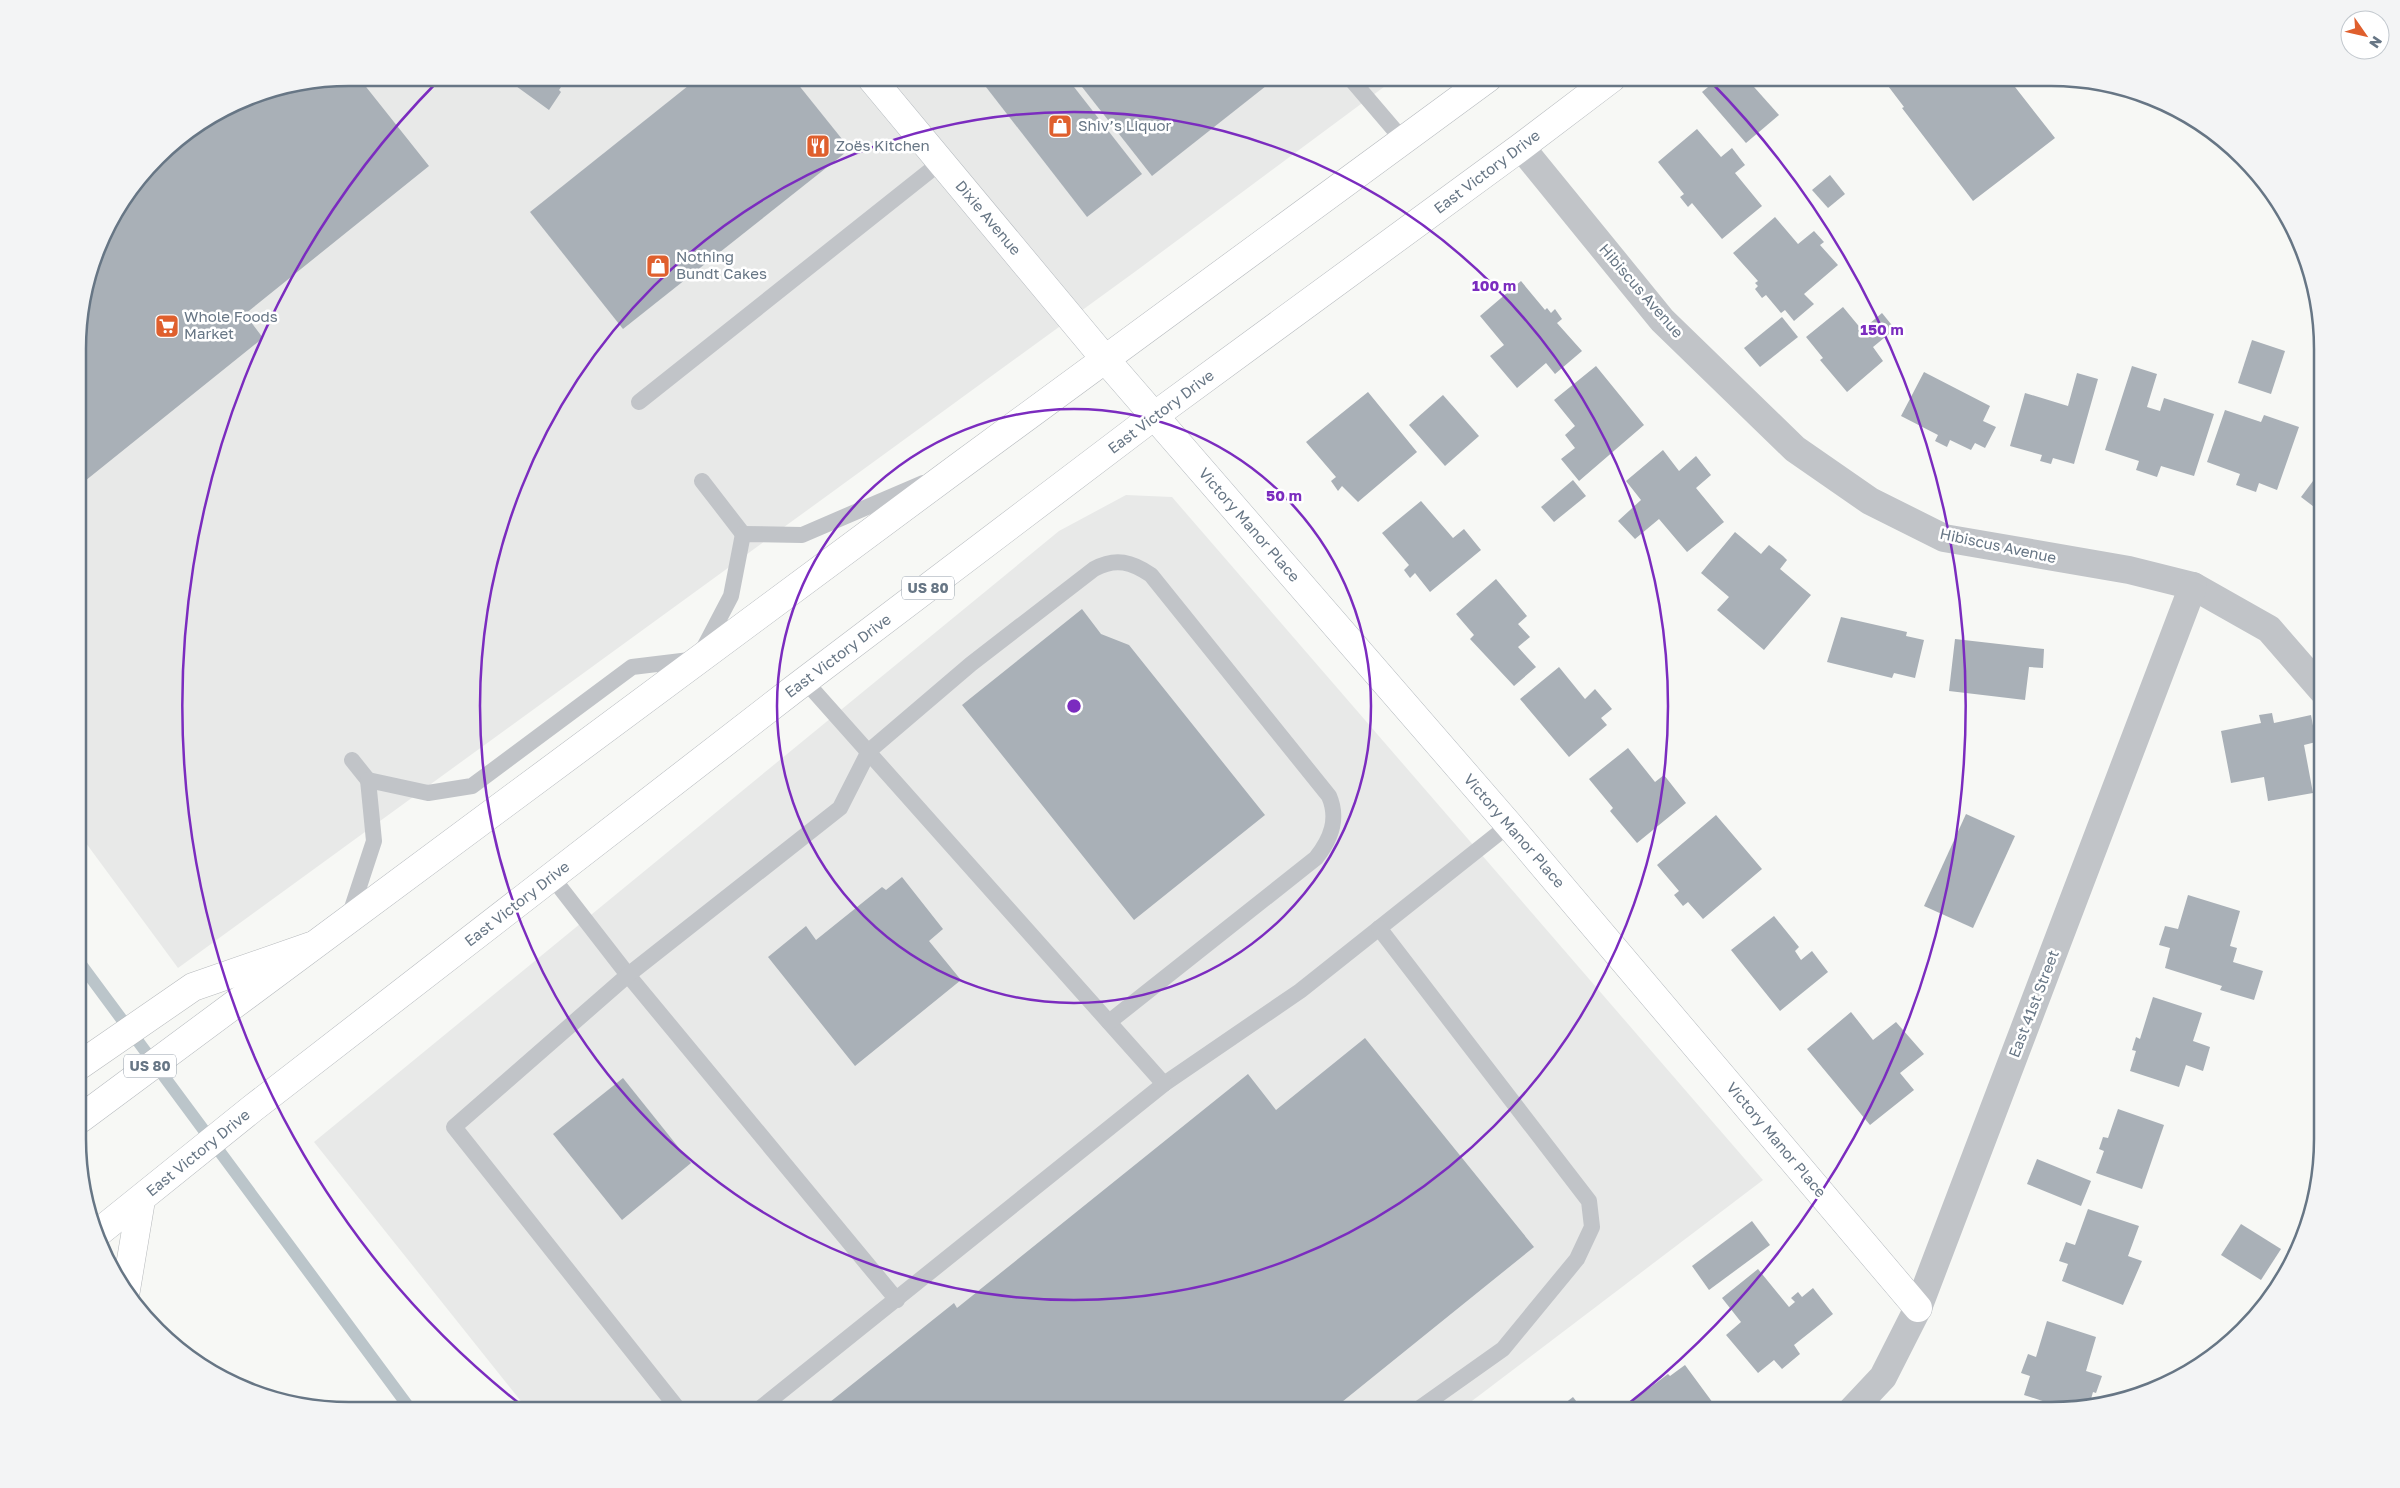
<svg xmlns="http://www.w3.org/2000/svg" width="2400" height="1488" font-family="'Golos Text',sans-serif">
<rect width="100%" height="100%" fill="#f7f8f5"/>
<!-- built -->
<g fill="#e8e9e8">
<path d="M349 78H1396L1136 271 178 968 80 835V314L106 229 170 145 246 98Z"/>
<path d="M1126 495 1172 497 1763 1180 1460 1410H528L314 1142 1059 531Z"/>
</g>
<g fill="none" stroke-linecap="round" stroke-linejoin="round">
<!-- stream -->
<path stroke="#bbc5ca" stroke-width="12" d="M80 963 411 1410"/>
</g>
<!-- building -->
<g fill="#a9b0b7">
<path d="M349 78H359L429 166 245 314 263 338 80 485V314L106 229 170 145 246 98Z"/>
<path d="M505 78H541L552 85 554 82 561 87 559 90 561 92 549 110Z"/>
<path d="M698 78H793L850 149 623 329 530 212Z"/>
<path d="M979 78H1067L1142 174 1087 217Z"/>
<path d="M1075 78H1276L1152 176Z"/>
<path d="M1719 78H1746L1779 115 1746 143 1702 92Z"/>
<path d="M1882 78H2008L2055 138 1973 201 1902 108 1904 107Z"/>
<path d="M1697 129 1721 157 1732 148 1745 165 1735 173 1762 206 1722 239 1692 203 1688 207 1680 197 1684 194 1658 162Z"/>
<path d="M1830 175 1845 194 1828 208 1812 190Z"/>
<path d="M1775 217 1798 244 1814 231 1824 242 1820 245 1838 265 1804 294 1814 304 1794 321 1785 310 1781 313 1766 295 1762 298 1755 289 1758 286 1755 283 1758 281 1733 253Z"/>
<path d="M1521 281 1545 310 1547 308 1551 313 1555 309 1562 319 1557 323 1582 351 1555 374 1546 363 1517 388 1490 356 1504 345 1480 316Z"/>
<path d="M1843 307 1862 330 1882 313 1895 329 1873 347 1883 361 1847 392 1820 360 1823 358 1806 337Z"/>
<path d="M1782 317 1798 337 1760 367 1744 348Z"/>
<path d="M2252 340 2285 351 2271 394 2238 383Z"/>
<path d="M1596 366 1644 425 1579 481 1561 459 1575 448 1565 435 1575 426 1554 400Z"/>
<path d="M2132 366 2157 374 2147 407 2160 411 2164 398 2214 414 2194 476 2161 466 2157 477 2136 470 2139 461 2105 450Z"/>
<path d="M1924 372 1990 406 1983 421 1996 427 1985 448 1975 443 1971 450 1950 440 1947 447 1935 441 1938 435 1901 416Z"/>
<path d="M2077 373 2098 379 2074 464 2053 458 2051 464 2040 461 2042 455 2010 446 2025 393 2068 406Z"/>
<path d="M1368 392 1417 452 1358 502 1342 486 1338 491 1331 481 1336 477 1306 442Z"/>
<path d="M1443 395 1479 436 1445 466 1409 425Z"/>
<path d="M2225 410 2261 422 2264 415 2299 427 2277 490 2259 483 2256 492 2236 485 2240 474 2207 462Z"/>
<path d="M1663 450 1679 471 1696 456 1711 475 1696 488 1724 522 1687 552 1659 519 1635 539 1618 521 1641 500 1626 481Z"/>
<path d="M2322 469V513L2301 497Z"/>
<path d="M1573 480 1586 496 1554 522 1541 507Z"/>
<path d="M1421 501 1453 538 1464 529 1481 550 1430 592 1415 573 1410 578 1404 570 1409 565 1382 533Z"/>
<path d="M1735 532 1761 554 1769 545 1783 556 1787 560 1780 569 1811 595 1764 650 1717 610 1729 597 1701 573Z"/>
<path d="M1496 579 1527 616 1518 624 1530 637 1518 647 1536 667 1514 686 1470 639 1474 635 1456 614Z"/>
<path d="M1082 609 1101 634 1129 645 1265 815 1134 920 962 705Z"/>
<path d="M1841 617 1907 632 1906 636 1924 640 1915 678 1894 673 1892 678 1827 662Z"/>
<path d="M1955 639 2044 649 2043 668 2029 667 2025 700 1949 691Z"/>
<path d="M1559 667 1585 699 1595 689 1612 709 1601 718 1607 725 1569 757 1520 699Z"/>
<path d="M2272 713 2274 723 2311 715 2316 742 2304 745 2313 793 2268 801 2264 777 2231 783 2221 731 2261 723 2259 715Z"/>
<path d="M1628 748 1655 782 1664 775 1686 803 1637 843 1610 811 1613 808 1589 779Z"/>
<path d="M1966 814 2015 836 1973 928 1924 906Z"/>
<path d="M1716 815 1762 869 1703 919 1688 902 1683 906 1674 895 1679 891 1657 865Z"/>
<path d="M902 877 943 929 929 941 961 980 855 1066 768 957 806 926 816 940 882 887 886 890Z"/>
<path d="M2188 895 2240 911 2230 946 2237 948 2233 962 2263 971 2254 1000 2220 990 2222 986 2165 968 2170 948 2159 945 2165 926 2178 929Z"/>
<path d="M1774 916 1799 947 1795 951 1801 960 1812 951 1828 972 1780 1011 1731 950Z"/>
<path d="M2153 997 2202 1013 2193 1041 2210 1047 2203 1071 2186 1065 2179 1087 2130 1071 2136 1051 2132 1050 2136 1037 2140 1039Z"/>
<path d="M1851 1012 1873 1040 1896 1022 1924 1054 1900 1073 1914 1090 1870 1125 1807 1049Z"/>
<path d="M1365 1038 1534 1247 1332 1410H820L954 1303 957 1308 1248 1074 1276 1110Z"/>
<path d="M623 1078 691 1163 622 1220 553 1134Z"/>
<path d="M2118 1109 2164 1125 2142 1189 2096 1173 2104 1151 2099 1149 2103 1137 2108 1138Z"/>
<path d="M2037 1159 2091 1181 2081 1206 2027 1184Z"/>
<path d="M2088 1209 2139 1226 2128 1256 2142 1261 2123 1305 2062 1281 2068 1264 2059 1261 2066 1242 2075 1245Z"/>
<path d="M1752 1221 1770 1245 1709 1290 1692 1266Z"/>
<path d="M2241 1224 2281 1249 2261 1280 2221 1255Z"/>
<path d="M1758 1269 1789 1307 1795 1302 1791 1298 1798 1292 1802 1297 1813 1288 1833 1314 1794 1345 1800 1354 1782 1369 1774 1360 1758 1373 1726 1335 1741 1322 1722 1298Z"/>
<path d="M2047 1321 2096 1337 2086 1371 2102 1376 2096 1393 2093 1392 2089 1406 2070 1410 2024 1395 2030 1376 2021 1373 2028 1354 2036 1357Z"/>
<path d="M1685 1365 1713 1403 1703 1410H1633L1628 1404 1668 1374 1670 1376Z"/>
<path d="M1573 1397 1583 1410H1556Z"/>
</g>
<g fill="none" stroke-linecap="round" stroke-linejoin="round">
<!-- secondary casing -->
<g stroke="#b5babf" stroke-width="29">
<path id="secondary" d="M871 78 1105 359 1509 825 1918 1308"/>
</g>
<!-- primary casing -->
<g stroke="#b6babe" stroke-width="29">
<g id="primary">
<path d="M80 1119 957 468 1488 78"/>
<path d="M99 1232 253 1108 794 689 1154 416 1521 147 1612 78"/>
</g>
</g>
<!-- highway casing -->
<g stroke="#b6b9bc" stroke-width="29">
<g id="highway">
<path d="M80 1065 193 987 311 946"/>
<path d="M126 1290 141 1200"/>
</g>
</g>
<!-- lane -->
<g stroke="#c1c4c8" stroke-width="16">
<path d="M1350 78 1403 140"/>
<path d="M639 402 941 162"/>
<path d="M702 481 743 534"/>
<path d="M805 681 1164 1084 1300 991 1509 825"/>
<path d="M352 760 368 780"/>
<path d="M552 877 628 975 897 1300"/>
<path d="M349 917 374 841 368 780 428 793 472 786 632 667 698 659 731 596 743 534 802 535 923 483"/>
<path d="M1379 928 1589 1201 1592 1227 1577 1259 1503 1349 1417 1410"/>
<path d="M679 1410 454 1127 628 975 840 808 869 751 971 664 1094 569C1116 557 1132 562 1151 575L1329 796C1339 819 1331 839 1316 858L1109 1022"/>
<path d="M758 1410 1164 1084"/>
</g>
<!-- street -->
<g stroke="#c1c4c8" stroke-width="28">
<path d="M1521 147 1662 320 1795 449 1870 501 1944 538 2129 570 2193 586 2269 629 2322 690"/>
<path d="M1852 1410 1883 1377 1918 1308 2193 586"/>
</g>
<!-- secondary -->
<use href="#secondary" stroke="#fff" stroke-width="28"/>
<!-- primary -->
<use href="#primary" stroke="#fff" stroke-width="28"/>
<!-- highway -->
<use href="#highway" stroke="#fff" stroke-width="28"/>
</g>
<!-- distance rings -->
<g fill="none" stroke="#7b2cbf" stroke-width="2.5">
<circle cx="1074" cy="706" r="297"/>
<circle cx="1074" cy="706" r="594"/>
<path d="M525 1408A891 891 0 0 1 438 81M1710 81A891 891 0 0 1 1623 1408"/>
</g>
<!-- icons -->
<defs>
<g id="shop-square" transform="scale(1.25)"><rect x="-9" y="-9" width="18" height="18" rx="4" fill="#df5f2d" stroke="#fff"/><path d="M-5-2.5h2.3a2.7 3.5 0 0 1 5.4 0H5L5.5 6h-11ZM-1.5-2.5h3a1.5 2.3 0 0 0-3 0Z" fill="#fff"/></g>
<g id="restaurant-square" transform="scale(1.25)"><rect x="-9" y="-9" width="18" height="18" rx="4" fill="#df5f2d" stroke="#fff"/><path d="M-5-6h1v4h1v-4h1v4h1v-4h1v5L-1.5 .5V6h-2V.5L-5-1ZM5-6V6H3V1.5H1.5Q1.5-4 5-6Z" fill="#fff"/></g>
<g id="supermarket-square" transform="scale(1.25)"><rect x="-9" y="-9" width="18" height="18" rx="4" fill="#df5f2d" stroke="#fff"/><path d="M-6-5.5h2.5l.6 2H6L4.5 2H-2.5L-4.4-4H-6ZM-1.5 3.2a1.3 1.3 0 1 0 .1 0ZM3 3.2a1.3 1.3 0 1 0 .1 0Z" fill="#fff"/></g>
</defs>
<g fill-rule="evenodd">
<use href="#shop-square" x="1060" y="126"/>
<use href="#restaurant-square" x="818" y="146"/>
<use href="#shop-square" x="658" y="266"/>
<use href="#supermarket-square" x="167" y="326"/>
</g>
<g text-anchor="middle" stroke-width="5" stroke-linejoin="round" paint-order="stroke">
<!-- shield labels -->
<g fill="#fff" stroke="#959faa" stroke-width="1">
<rect x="902" y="576.5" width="52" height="23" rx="4"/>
<rect x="124" y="1054.5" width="52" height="23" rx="4"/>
</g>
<g font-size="14" font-weight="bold" fill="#677685">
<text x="928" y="593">US 80</text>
<text x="150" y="1071">US 80</text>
</g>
<!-- poi labels -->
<g font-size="15" fill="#677685" stroke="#fff" text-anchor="start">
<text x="1078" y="131">Shiv’s Liquor</text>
<text x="836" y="151">Zoës Kitchen</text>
<text x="676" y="262">Nothing<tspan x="676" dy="17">Bundt Cakes</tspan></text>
<text x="184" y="322">Whole Foods<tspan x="184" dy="17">Market</tspan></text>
</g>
<!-- street labels -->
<g font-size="15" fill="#677685" stroke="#fff">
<text transform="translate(1487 172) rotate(-37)" y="5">East Victory Drive</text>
<text transform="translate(988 218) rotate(50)" y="5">Dixie Avenue</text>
<text transform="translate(1641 291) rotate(49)" y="5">Hibiscus Avenue</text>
<text transform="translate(1161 412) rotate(-37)" y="5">East Victory Drive</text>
<text transform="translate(1249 525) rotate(49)" y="5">Victory Manor Place</text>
<text transform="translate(1998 546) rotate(12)" y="5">Hibiscus Avenue</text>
<text transform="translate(838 656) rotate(-37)" y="5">East Victory Drive</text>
<text transform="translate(1514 831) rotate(49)" y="5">Victory Manor Place</text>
<text transform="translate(517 904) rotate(-38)" y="5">East Victory Drive</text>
<text transform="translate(2034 1004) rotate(-69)" y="5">East 41st Street</text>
<text transform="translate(1776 1140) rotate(50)" y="5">Victory Manor Place</text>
<text transform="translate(198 1153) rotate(-39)" y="5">East Victory Drive</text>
</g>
</g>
<!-- crop -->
<path d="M0 0H2400V1488H0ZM349 86H2051A263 263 0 0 1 2314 349V1139A263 263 0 0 1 2051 1402H349A263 263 0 0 1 86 1139V349A263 263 0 0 1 349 86Z" fill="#f3f4f5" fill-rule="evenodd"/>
<path fill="none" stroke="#677685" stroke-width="2.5" d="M349 86H2051A263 263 0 0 1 2314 349V1139A263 263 0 0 1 2051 1402H349A263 263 0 0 1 86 1139V349A263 263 0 0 1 349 86Z"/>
<circle cx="1074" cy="706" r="8" fill="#7b2cbf" stroke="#fff" stroke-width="2.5"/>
<g font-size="15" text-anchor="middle" font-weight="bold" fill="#7b2cbf" stroke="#fff" stroke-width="5" stroke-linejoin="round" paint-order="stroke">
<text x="1494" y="291">100 m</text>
<text x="1882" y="335">150 m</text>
<text x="1284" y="501">50 m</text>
</g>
<!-- north arrow -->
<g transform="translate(2365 35) rotate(124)"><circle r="24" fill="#ffffff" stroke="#c2c8ce"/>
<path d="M0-4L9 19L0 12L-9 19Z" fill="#df5f2d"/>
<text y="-8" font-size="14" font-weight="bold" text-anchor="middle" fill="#677685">N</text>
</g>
</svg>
